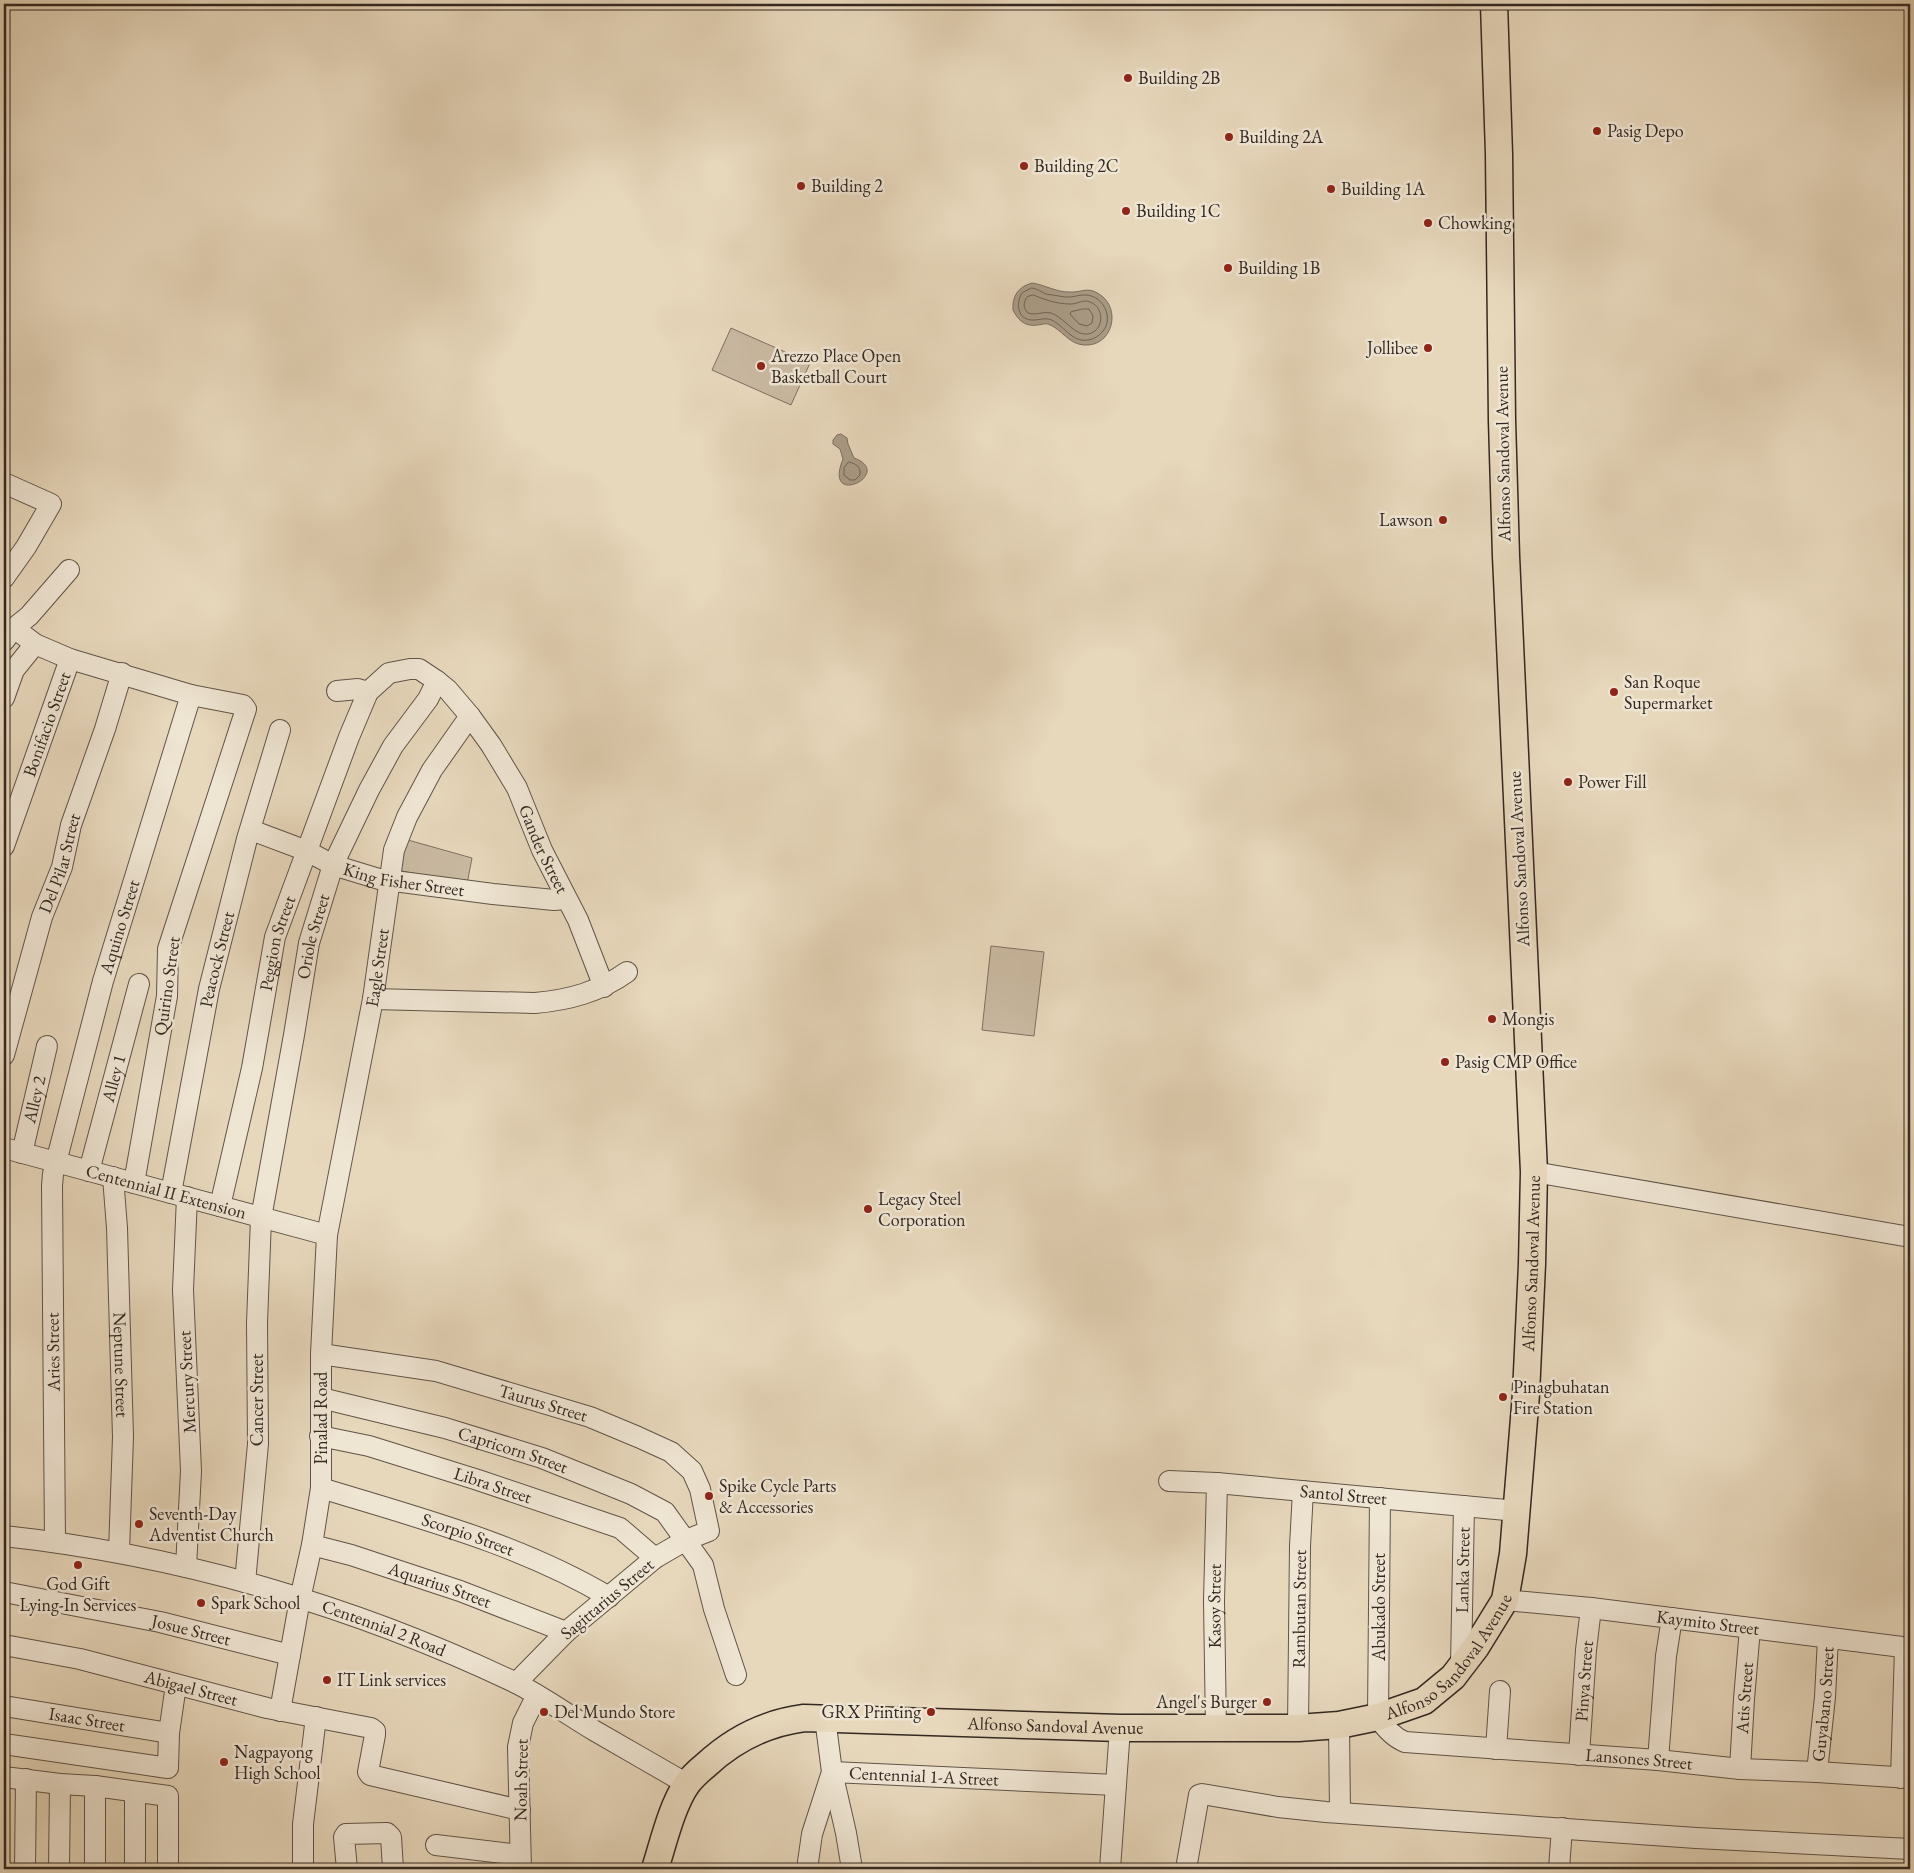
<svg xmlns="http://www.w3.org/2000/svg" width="1914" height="1873" font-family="'EB Garamond',serif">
<rect width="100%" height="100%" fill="#e7d7bb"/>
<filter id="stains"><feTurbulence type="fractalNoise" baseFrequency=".004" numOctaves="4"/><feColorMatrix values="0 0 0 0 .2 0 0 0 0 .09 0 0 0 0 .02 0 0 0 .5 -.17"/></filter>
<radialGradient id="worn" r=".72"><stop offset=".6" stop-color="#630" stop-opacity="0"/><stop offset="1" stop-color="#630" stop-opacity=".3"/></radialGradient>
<!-- green -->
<g fill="#c9b9a1" stroke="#7e7062">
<path d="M731 328 810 363 791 405 712 370Z"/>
<path d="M408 840 472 858 467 884 397 870Z"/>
<path d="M991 946 1044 952 1034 1036 982 1030Z"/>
</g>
<!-- water -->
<g fill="#aa9c87" stroke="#7b6e5f">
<path d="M1032 283C1045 285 1056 292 1069 292 1081 293 1087 286 1099 294 1122 308 1113 347 1084 345 1068 344 1062 329 1048 324 1044 323 1041 325 1037 325 1025 327 1018 320 1013 310 1012 296 1018 287 1032 283Z"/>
<path d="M841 434 847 438 848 444 854 458C896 473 822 510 843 459L840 449 833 444V440L837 435Z"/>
</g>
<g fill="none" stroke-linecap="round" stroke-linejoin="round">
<!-- shore -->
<g stroke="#6f6254" stroke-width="1">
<path d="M1032 288C1038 289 1041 292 1046 294 1052 295 1059 296 1065 297 1073 298 1080 294 1087 295 1102 297 1111 313 1106 326 1103 333 1096 339 1088 340 1071 343 1064 324 1049 319 1044 318 1039 320 1034 320 1018 321 1015 304 1022 293Z"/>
<path d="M1033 295C1037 296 1040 298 1044 299 1051 302 1063 304 1071 304 1078 304 1083 299 1090 302 1107 308 1103 336 1084 334 1073 333 1063 317 1051 313 1043 311 1036 316 1028 313 1023 308 1023 303 1027 297Z"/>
<path d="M1083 309H1089L1093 316 1092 323 1087 326 1079 324 1070 314 1071 312Z"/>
<path d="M849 462C856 464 861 466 860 475L855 480H850L844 475V468Z"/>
</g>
<!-- minor casing -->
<g stroke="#615448" stroke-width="22">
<g id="minor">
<path d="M4 483 51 504 26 547 4 578"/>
<path d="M14 628 35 644 70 659 191 695 243 705 246 709 168 949 167 996 134 1183"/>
<path d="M4 641 14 628 29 616 69 570"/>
<path d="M337 691 358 689 368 692"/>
<path d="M4 698 14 670 35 644"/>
<path id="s1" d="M251 830 307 851 333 865 379 879 493 894 554 900 565 899"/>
<path id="s2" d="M4 846 70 659"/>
<path d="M373 999 535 1003C569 1000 599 992 627 972"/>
<path id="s3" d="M4 1055 42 917 62 867 71 825 105 729 122 673"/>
<path id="s4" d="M4 1148 327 1235"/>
<path id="s5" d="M22 1153 47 1046"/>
<path id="s6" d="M89 1171 139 984"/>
<path d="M1534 1172 1910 1237"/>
<path id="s7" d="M113 1177 117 1228 123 1437 119 1552"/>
<path id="s8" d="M171 1193 209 989 247 839 280 730"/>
<path id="s9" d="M220 1206 252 1068 275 937 349 737 368 692 389 673 410 669H419L437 681 448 690 470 716 491 745 517 788 542 850 578 920 604 987"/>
<path id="s10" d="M321 1354 436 1371 590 1417 638 1437 671 1452 692 1471 700 1489 709 1531 686 1540 655 1558 566 1632 516 1683"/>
<path id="s11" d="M321 1398 445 1428 542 1458 631 1494 665 1512 703 1565 714 1609 736 1675"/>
<path id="s12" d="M320 1436 369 1446 478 1480 620 1528 655 1558"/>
<path id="s13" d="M1169 1481 1217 1483 1517 1511"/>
<path id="s14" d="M321 1488C419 1518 520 1544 609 1597"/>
<path id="s15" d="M1380 1498 1378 1717C1385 1728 1393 1737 1405 1742L1658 1760 1740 1769 1817 1772 1910 1778"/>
<path id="s16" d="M4 1536C180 1555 354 1606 514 1682 542 1696 568 1715 595 1731 626 1749 656 1766 687 1784"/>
<path id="s17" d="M55 1542 52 1186 53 1174 103 981 191 695"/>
<path id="s18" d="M312 1545 351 1555 460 1591 566 1632"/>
<path d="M186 1567 191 1471 183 1290 187 1197"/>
<path id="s19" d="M245 1582 258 1444 257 1323 261 1218 294 1035 309 943 333 865 369 790 393 746 428 699 437 681"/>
<path id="s20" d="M4 1592 160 1622 290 1655"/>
<path id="s21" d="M1505 1600 1591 1608 1910 1648"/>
<path id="s22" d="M4 1645 80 1659 267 1708 371 1728 375 1731V1735L368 1772 370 1775 520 1810"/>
<path id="s23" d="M1461 1665 1464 1506"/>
<path id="s24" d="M4 1706 169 1733"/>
<path id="s25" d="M280 1711 300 1599 312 1545 321 1488V1354L327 1235 373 999 394 850 407 817 432 770 470 716"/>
<path d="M1339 1725 1340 1812"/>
<path id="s26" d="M1298 1728 1300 1546 1303 1491"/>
<path id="s27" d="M1216 1730 1214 1601 1217 1483"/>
<path d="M4 1744 168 1768 169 1733 176 1685"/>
<path d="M1496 1749 1500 1691"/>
<path id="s28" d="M1579 1755 1586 1650 1591 1608"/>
<path d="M1658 1760 1666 1656 1672 1618"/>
<path id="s29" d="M1740 1769 1744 1699 1750 1628"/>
<path id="s30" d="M1817 1772 1825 1697 1828 1638"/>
<path d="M4 1777 60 1784 95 1786 168 1796V1869"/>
<path d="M1901 1778 1905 1648"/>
<path d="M436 1845 520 1855"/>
<path d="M25 1869 26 1779"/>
<path d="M59 1869 60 1784"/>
<path d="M95 1869V1786"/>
<path d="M135 1869V1793"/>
<path d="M303 1869V1824L316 1717"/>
<path d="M347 1869 344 1837 346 1834 387 1833 391 1837 393 1869"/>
<path d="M521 1869 518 1747 523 1723 537 1695"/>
<path d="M807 1869 812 1834 832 1772 825 1718"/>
<path id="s31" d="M852 1869 846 1833 832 1772 1116 1785"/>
<path d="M1110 1869 1120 1728"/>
<path d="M1186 1869 1199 1795 1202 1794 1278 1807 1326 1812 1696 1838 1910 1849"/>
<path d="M1559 1869 1562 1828"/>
</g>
</g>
<!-- major casing -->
<g stroke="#342822" stroke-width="29">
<g id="major">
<path id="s32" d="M655 1869C663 1844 672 1805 687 1784 692 1777 700 1770 706 1765 734 1739 766 1723 804 1718L1120 1728H1298L1339 1725 1378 1717 1424 1701 1453 1677 1476 1647 1505 1600 1513 1554 1526 1394 1532 1264 1534 1172 1506 556 1502 420 1499 154 1494 4"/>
</g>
</g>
<!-- minor -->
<use href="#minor" stroke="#efe5d3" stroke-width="20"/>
<!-- major -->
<use href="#major" stroke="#e7d7bb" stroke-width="26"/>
</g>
<!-- markers -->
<g fill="#8f2418" stroke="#efe5d3" stroke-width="2">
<circle cx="1128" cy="78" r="5"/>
<circle cx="1597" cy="131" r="5"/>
<circle cx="1229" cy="137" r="5"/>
<circle cx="1024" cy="166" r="5"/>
<circle cx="801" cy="186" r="5"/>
<circle cx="1331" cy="189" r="5"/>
<circle cx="1126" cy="211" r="5"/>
<circle cx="1428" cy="223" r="5"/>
<circle cx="1228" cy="268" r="5"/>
<circle cx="1428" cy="348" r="5"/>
<circle cx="761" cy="366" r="5"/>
<circle cx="1443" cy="520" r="5"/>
<circle cx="1614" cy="692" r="5"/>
<circle cx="1568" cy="782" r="5"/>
<circle cx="1492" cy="1019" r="5"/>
<circle cx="1445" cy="1062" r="5"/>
<circle cx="868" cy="1209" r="5"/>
<circle cx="1503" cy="1397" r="5"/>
<circle cx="709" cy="1496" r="5"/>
<circle cx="139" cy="1524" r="5"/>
<circle cx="78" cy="1565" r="5"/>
<circle cx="201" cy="1603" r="5"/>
<circle cx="327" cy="1680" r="5"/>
<circle cx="1267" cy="1702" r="5"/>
<circle cx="544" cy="1712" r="5"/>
<circle cx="931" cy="1712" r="5"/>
<circle cx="224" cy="1762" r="5"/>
</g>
<g text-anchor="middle" stroke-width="5" stroke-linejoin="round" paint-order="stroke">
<!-- poi labels -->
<g font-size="18" fill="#342822" stroke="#efe5d3" text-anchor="start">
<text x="1138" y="84">Building 2B</text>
<text x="1607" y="137">Pasig Depo</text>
<text x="1239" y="143">Building 2A</text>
<text x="1034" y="172">Building 2C</text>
<text x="811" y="192">Building 2</text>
<text x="1341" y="195">Building 1A</text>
<text x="1136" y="217">Building 1C</text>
<text x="1438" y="229">Chowking</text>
<text x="1238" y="274">Building 1B</text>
<text x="1418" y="354" text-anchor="end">Jollibee</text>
<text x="771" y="362">Arezzo Place Open<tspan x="771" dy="21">Basketball Court</tspan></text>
<text x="1433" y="526" text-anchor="end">Lawson</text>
<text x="1624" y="688">San Roque<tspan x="1624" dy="21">Supermarket</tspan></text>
<text x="1578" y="788">Power Fill</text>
<text x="1502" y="1025">Mongis</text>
<text x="1455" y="1068">Pasig CMP Office</text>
<text x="878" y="1205">Legacy Steel<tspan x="878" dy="21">Corporation</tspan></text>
<text x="1513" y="1393">Pinagbuhatan<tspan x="1513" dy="21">Fire Station</tspan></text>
<text x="719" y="1492">Spike Cycle Parts<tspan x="719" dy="21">&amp; Accessories</tspan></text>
<text x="149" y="1520">Seventh-Day<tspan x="149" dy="21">Adventist Church</tspan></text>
<text x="78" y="1590" text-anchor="middle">God Gift<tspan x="78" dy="21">Lying-In Services</tspan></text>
<text x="211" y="1609">Spark School</text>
<text x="337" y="1686">IT Link services</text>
<text x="1257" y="1708" text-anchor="end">Angel's Burger</text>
<text x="554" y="1718">Del Mundo Store</text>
<text x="921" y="1718" text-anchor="end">GRX Printing</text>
<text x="234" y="1758">Nagpayong<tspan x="234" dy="21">High School</tspan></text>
</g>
<!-- street labels -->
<g font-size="18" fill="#342822" stroke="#efe5d3">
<text transform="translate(1503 454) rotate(-91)" y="6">Alfonso Sandoval Avenue</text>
<text dy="6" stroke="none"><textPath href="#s2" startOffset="129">Bonifacio Street</textPath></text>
<text dy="6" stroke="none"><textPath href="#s9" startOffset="818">Gander Street</textPath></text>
<text transform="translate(1519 859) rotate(-93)" y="6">Alfonso Sandoval Avenue</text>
<text dy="6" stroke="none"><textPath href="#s3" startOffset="200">Del Pilar Street</textPath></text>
<text dy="6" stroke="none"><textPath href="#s1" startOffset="162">King Fisher Street</textPath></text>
<text dy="6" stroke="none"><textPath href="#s17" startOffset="624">Aquino Street</textPath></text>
<text dy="6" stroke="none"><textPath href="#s19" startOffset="651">Oriole Street</textPath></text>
<text dy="6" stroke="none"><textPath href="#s9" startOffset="269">Peggion Street</textPath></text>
<text dy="6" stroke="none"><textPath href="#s8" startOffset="238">Peacock Street</textPath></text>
<text dy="6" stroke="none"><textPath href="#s25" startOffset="752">Eagle Street</textPath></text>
<text transform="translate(167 986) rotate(-82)" y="6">Quirino Street</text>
<text dy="6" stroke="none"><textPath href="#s6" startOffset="96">Alley 1</textPath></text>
<text dy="6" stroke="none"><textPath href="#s5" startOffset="55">Alley 2</textPath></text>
<text dy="6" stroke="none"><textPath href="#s4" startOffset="168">Centennial II Extension</textPath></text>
<text dy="6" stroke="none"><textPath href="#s32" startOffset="1321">Alfonso Sandoval Avenue</textPath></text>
<text transform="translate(53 1352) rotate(-91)" y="6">Aries Street</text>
<text dy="6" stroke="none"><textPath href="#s7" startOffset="188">Neptune Street</textPath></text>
<text transform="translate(187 1382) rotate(-93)" y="6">Mercury Street</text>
<text transform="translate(257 1400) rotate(-90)" y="6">Cancer Street</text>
<text dy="6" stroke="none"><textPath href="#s10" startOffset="228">Taurus Street</textPath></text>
<text transform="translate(321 1418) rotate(-90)" y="6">Pinalad Road</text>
<text dy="6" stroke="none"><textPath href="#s11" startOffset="199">Capricorn Street</textPath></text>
<text dy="6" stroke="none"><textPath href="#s12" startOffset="180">Libra Street</textPath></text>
<text dy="6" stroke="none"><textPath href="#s13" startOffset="175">Santol Street</textPath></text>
<text dy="6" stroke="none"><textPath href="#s14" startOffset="154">Scorpio Street</textPath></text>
<text dy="6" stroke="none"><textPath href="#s23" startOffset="95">Lanka Street</textPath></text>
<text dy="6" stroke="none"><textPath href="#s18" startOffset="134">Aquarius Street</textPath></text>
<text transform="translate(607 1599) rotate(-40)" y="6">Sagittarius Street</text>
<text dy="6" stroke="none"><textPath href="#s27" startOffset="124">Kasoy Street</textPath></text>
<text transform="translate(1379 1607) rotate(-90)" y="6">Abukado Street</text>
<text dy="6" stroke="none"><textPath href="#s26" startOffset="119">Rambutan Street</textPath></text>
<text dy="6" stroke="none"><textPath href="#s21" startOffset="204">Kaymito Street</textPath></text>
<text dy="6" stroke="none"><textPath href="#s16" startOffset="392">Centennial 2 Road</textPath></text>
<text dy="6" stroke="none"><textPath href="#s20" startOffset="191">Josue Street</textPath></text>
<text dy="6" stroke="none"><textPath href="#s32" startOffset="900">Alfonso Sandoval Avenue</textPath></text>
<text dy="6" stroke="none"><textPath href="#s28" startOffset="74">Pinya Street</textPath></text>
<text dy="6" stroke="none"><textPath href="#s22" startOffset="192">Abigael Street</textPath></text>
<text dy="6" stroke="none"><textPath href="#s29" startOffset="71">Atis Street</textPath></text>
<text dy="6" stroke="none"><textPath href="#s30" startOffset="68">Guyabano Street</textPath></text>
<text dy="6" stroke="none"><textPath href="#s24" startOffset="84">Isaac Street</textPath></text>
<text dy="6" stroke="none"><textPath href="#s32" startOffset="480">Alfonso Sandoval Avenue</textPath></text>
<text dy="6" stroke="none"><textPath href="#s15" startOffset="491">Lansones Street</textPath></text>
<text dy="6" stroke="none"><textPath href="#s31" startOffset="191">Centennial 1-A Street</textPath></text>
<text transform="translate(521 1780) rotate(-89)" y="6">Noah Street</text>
</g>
</g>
<!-- margin -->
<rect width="1914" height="1873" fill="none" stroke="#e7d7bb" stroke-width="20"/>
<rect x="5" y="5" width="1904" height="1863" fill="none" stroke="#342822" stroke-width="2.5"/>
<rect x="10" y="10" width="1894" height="1853" fill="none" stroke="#342822"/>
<rect width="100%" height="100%" filter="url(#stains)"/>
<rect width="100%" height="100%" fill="url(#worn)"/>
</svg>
